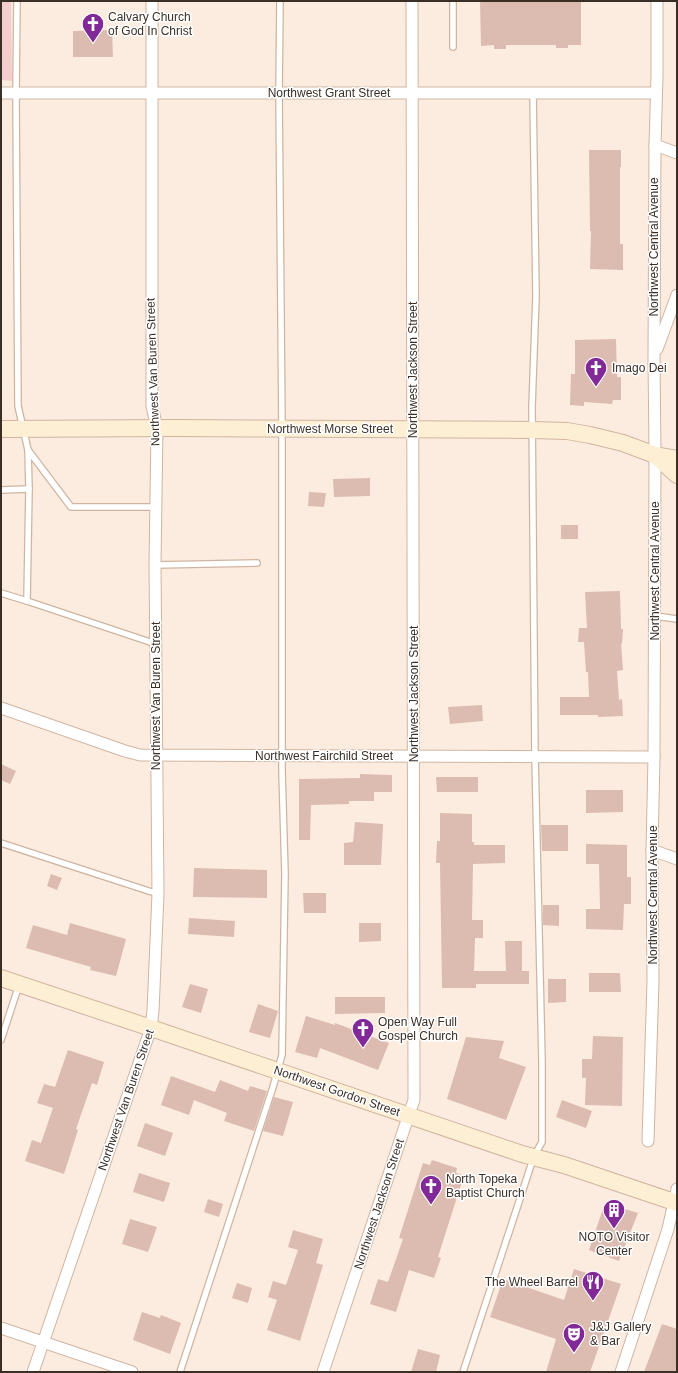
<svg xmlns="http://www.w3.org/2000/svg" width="678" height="1373" font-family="Arial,sans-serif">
<rect width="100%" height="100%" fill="#fcecdf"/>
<!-- green -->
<path fill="#f4cecd" d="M1 1H11L12 81 1 80Z"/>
<!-- building -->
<g fill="#dcbbb0">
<path d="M480 1H581V45H568V48H556V45H506V49H494V45L481 46Z"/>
<path d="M112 30 113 57H73V31Z"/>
<path d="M589 150H621V167H620V244H623V270L590 269 591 231H590Z"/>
<path d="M616 339 617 377H621V400H613L612 404 584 402V406L570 405 571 374H575V340Z"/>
<path d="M370 478V496L334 497 333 479Z"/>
<path d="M309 492 326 493 324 507 308 506Z"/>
<rect x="561" y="525" width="17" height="14"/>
<path d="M620 591 621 629H623L622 644 621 643 623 670 617 671 619 700 622 699 623 716 598 717V715H560V697H589L588 672H586L584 642H578L579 628H587L585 592Z"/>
<path d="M482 705 483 721 450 724 448 707Z"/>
<path d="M1 764 16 771 10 784 1 780Z"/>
<path d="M360 774 392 775V792H374V801H349V804L311 805 310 840H299V779L360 778Z"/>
<path d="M436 777H478V792H437Z"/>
<path d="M586 790H623V812L586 813Z"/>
<path d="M440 813 472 814V842H474V845H505V863L473 864 472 920H483V938H475L474 971H506L505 941H522V971H529V984H476V988H442L440 863H436L437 841H440Z"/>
<path d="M355 822 383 824 381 865H344V843L353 842Z"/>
<path d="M541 825H568V851H542Z"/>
<path d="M586 844 627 845V877H631V904H624L623 930 586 929V909H600L599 864H586Z"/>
<path d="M194 868 267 870V898L193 897Z"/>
<path d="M51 874 62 878 57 890 47 886Z"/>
<path d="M303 893H326V913H304Z"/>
<path d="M543 905H559V926L543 925Z"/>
<path d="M189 918 235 921 234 937 188 934Z"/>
<path d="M70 923 126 939 116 976 90 970 91 967 26 948 33 925 67 935Z"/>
<path d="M359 923H381V941L359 942Z"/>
<path d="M589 973H620L621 992H589Z"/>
<path d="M548 979H566V1002L548 1003Z"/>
<path d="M190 984 208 989 201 1013 182 1007Z"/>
<path d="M335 997H385V1013L335 1014Z"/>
<path d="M258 1004 278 1011 270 1038 249 1032Z"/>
<path d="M306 1016 335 1025V1023L389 1043 378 1070 320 1048 317 1058 295 1052Z"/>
<path d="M593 1036 623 1037 622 1106 585 1105 586 1078H582V1059H592Z"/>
<path d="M466 1037 504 1041 499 1058 526 1067 506 1120 447 1099Z"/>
<path d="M68 1050 104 1062 97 1085 92 1083 76 1129 78 1130 64 1174 25 1161 32 1140 41 1143 53 1108 37 1103 44 1084 55 1087Z"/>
<path d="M171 1076 215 1092 220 1080 248 1091 250 1086 267 1091 254 1131 224 1121 227 1113 194 1100 189 1115 161 1105Z"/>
<path d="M274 1097 293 1102 283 1136 263 1131Z"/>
<path d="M562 1100 592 1111 586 1128 556 1117Z"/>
<path d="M145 1123 173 1133 165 1156 137 1146Z"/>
<path d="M432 1160 457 1168 456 1173 464 1175 438 1257 441 1258 434 1278 409 1270 396 1312 370 1304 378 1279 388 1282 403 1239 399 1238 423 1163 430 1165Z"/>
<path d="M139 1173 170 1183 164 1202 133 1192Z"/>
<path d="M208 1199 223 1204 219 1217 204 1212Z"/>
<path d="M605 1203 638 1213 619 1261 589 1250Z"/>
<path d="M130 1219 157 1227 148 1252 122 1244Z"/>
<path d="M293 1230 323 1239 316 1263 323 1265 300 1341 267 1330 277 1300 268 1297 273 1281 286 1285 298 1250 288 1247Z"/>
<path d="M574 1269 621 1284 590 1372H546L556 1339 490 1317 503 1279 564 1300Z"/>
<path d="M237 1283 252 1288 248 1303 232 1298Z"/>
<path d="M142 1312 160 1318 161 1315 181 1323 170 1354 133 1340Z"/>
<path d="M662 1324 677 1329V1372H644Z"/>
<path d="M418 1349 440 1355 436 1372H411Z"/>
</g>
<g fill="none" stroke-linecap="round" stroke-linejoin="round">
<!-- service casing -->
<g stroke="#cfb5a1" stroke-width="8">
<g id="service">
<path d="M453 1V47"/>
<path d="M28 450 71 507H156"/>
<path d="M1 490 29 489"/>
<path d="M155 565 257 563"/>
<path d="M1 593 27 601 29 489 28 450 18 406 16 93 17 1"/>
<path d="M27 601 156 644"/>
<path d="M655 616 677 619"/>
<path d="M1 843 158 894"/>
<path d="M1 1040 19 985"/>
<path d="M180 1372 273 1087 282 1055 285 874 282 771V429L279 93 280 1"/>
<path d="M463 1372 534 1156 542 1142V1061L535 757 532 407 536 296 533 93"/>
</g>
</g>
<!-- minor casing -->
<g stroke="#cfb5a1" stroke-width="13">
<g id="minor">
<path d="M1 93H656"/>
<path d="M655 145 677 153"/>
<path d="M657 349 677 295"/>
<path d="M1 708 125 751 140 755 654 757"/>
<path d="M652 850 677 859"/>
<path d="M648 1141 653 982 652 850 654 757 655 455 654 357 655 145 657 77V1"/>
<path d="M1 1328 132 1372"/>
<path d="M33 1372 151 1028 153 1011 158 894 155 565 157 428 152 406V1"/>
<path d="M323 1372 403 1132 414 1100 412 1"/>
<path d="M621 1372 668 1229 677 1189"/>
</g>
</g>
<!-- secondary casing -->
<g stroke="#cfb5a1" stroke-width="18">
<g id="secondary">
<path d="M1 429 172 428 533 430 567 431 590 435 623 443 655 455 677 459"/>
<path d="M655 455 677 475"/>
<path d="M1 978 151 1028 522 1154 564 1165 677 1203"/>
</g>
</g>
<!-- service -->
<use href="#service" stroke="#fff" stroke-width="5.5"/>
<!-- minor -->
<use href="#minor" stroke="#fff" stroke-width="11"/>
<!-- secondary -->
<use href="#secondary" stroke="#fdefd4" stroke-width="16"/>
</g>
<!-- icons -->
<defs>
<g id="church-pin" transform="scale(1.15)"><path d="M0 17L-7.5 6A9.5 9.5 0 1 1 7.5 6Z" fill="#812997" stroke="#fff"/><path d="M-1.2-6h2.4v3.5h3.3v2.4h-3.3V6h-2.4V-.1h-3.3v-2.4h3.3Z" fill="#fff"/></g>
<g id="building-pin" transform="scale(1.15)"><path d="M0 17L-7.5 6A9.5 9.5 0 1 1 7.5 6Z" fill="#812997" stroke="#fff"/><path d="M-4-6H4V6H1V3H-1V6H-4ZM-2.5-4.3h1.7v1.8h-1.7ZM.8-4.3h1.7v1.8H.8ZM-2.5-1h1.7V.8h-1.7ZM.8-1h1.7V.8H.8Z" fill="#fff"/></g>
<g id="restaurant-pin" transform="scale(1.15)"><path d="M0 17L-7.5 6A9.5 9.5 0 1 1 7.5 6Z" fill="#812997" stroke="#fff"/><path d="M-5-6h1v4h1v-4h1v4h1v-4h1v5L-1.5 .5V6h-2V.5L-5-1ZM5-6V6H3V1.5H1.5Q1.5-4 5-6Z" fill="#fff"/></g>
<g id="theatre-pin" transform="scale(1.15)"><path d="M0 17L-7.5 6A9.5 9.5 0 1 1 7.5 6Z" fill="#812997" stroke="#fff"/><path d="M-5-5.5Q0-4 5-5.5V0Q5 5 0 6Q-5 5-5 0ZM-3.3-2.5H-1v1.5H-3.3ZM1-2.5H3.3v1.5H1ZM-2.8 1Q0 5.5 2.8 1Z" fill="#fff"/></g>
</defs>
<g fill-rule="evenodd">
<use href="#church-pin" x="93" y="24"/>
<use href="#church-pin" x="596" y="368"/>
<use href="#church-pin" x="363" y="1029"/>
<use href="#church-pin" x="431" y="1186"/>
<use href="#building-pin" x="614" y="1210"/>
<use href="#restaurant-pin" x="593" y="1282"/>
<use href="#theatre-pin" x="574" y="1334"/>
</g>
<g text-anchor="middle" stroke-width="3" stroke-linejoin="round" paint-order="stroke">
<!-- poi labels -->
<g font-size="12" fill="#392f27" stroke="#fff" text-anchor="start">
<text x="108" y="21">Calvary Church<tspan x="108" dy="14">of God In Christ</tspan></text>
<text x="612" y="372">Imago Dei</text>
<text x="378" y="1026">Open Way Full<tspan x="378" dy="14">Gospel Church</tspan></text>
<text x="446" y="1183">North Topeka<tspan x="446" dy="14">Baptist Church</tspan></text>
<text x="614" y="1241" text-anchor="middle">NOTO Visitor<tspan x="614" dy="14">Center</tspan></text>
<text x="578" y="1286" text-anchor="end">The Wheel Barrel</text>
<text x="590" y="1331">J&amp;J Gallery<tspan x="590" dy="14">&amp; Bar</tspan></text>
</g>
<!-- street labels -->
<g font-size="12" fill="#392f27" stroke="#fff">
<text x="329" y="97">Northwest Grant Street</text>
<text transform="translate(654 247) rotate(-90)" y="4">Northwest Central Avenue</text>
<text transform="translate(413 370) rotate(-90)" y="4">Northwest Jackson Street</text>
<text transform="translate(153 372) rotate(-92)" y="4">Northwest Van Buren Street</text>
<text x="330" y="433">Northwest Morse Street</text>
<text transform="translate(655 571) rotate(-90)" y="4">Northwest Central Avenue</text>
<text transform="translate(414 694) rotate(-90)" y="4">Northwest Jackson Street</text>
<text transform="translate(156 696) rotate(-90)" y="4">Northwest Van Buren Street</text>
<text x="324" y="760">Northwest Fairchild Street</text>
<text transform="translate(653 895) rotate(-90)" y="4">Northwest Central Avenue</text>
<text transform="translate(337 1091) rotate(19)" y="4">Northwest Gordon Street</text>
<text transform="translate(126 1100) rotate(-71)" y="4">Northwest Van Buren Street</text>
<text transform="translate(379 1204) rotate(-72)" y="4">Northwest Jackson Street</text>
</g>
</g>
<!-- border -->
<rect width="678" height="1373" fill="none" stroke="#392f27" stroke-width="4"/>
</svg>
